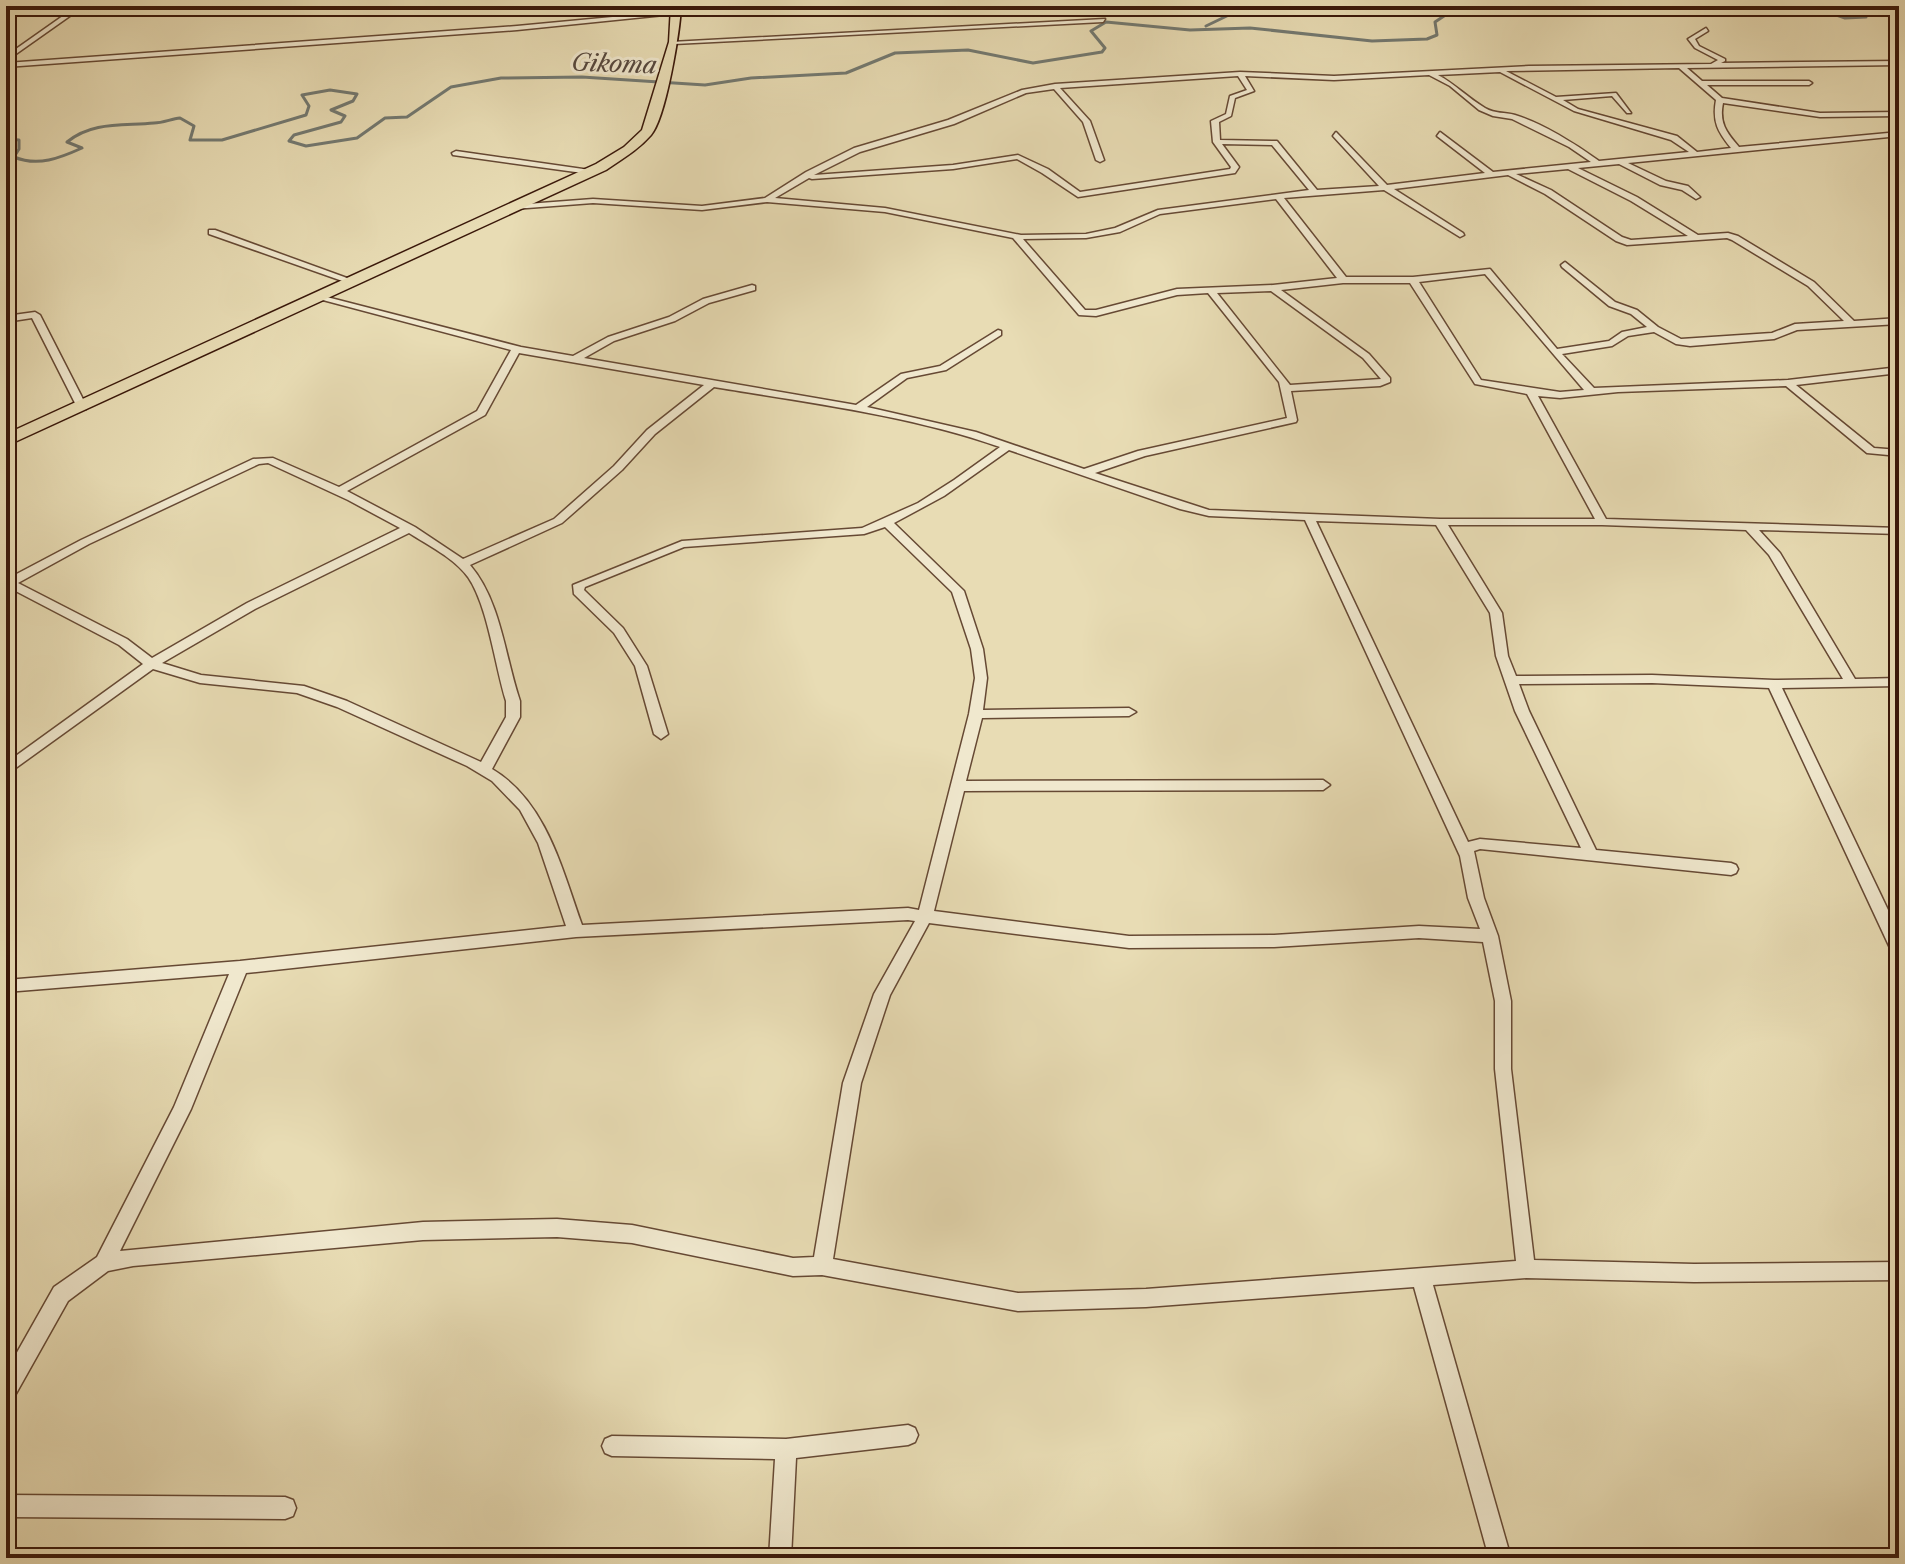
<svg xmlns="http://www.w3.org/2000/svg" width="1905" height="1564" font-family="'Libre Caslon Text',serif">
<rect width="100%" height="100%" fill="#e8dcb4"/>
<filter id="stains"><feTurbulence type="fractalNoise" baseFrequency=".0025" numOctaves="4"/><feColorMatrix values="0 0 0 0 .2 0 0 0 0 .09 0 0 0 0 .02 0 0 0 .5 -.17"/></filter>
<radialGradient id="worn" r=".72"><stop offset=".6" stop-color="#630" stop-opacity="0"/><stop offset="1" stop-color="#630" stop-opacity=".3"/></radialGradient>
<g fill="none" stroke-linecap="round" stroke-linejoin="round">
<!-- stream -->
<g stroke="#737971" stroke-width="3">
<path d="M1536 6H1580"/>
<path d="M1675 6H1744"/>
<path d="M1828 6 1825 11 1845 18 1866 17 1865 12 1870 11 1860 6"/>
<path d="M1206 26 1233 13 1267 10 1277 6"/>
<path d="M6 139 19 140V149L14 157C38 167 60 158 82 148L67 142C92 121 124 126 154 123 163 123 171 119 180 118L194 126 190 140H222L306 115 309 106 302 95 330 90 357 94 353 101 331 110 345 116 341 122 294 135 289 141 306 146 357 138 385 118 407 117 451 87 501 78 582 77 705 85 751 78 846 73 895 53 968 50 1033 63 1102 52 1105 48 1091 31 1106 22 1190 30 1250 28 1372 41 1427 39 1437 35 1435 22 1459 6"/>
</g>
<!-- river -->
<path fill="#99b9b6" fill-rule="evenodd" d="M1649 6H1820L1818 9C1789 15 1670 23 1649 6Z"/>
<!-- minor casing -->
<g stroke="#664934" stroke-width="3">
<g id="minor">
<path d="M77 6H84L6 61V56Z"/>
<path d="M676 11 674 14 517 30 6 67V63L517 26Z"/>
<path d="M1105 19 1103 22 674 44 671 42Z"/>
<path d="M1706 28 1708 31 1695 39 1699 46 1725 59V61L1721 63 1899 61V65L1687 68 1702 81H1809L1812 83 1809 85H1707L1722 98 1820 113 1899 112V116L1820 117 1723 103C1719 123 1726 132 1739 147L1899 132V136L1628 163 1666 181 1688 186 1700 197 1696 199 1682 190 1660 185 1619 164 1578 168 1637 197 1698 235 1728 233 1738 236 1814 282 1854 321 1899 318V324L1797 330 1774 339 1690 346 1676 344 1654 332 1628 336 1612 346 1562 354 1594 388 1788 380 1899 367V373L1796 385 1874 448 1899 450V456L1867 453 1786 386 1618 392 1560 398 1538 396 1606 519 1899 528V534L1759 530 1780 553 1855 679 1899 678V686L1782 688 1899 933V956L1893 954 1891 950 1769 688 1652 683 1519 684 1529 711 1596 850 1731 863 1736 865 1738 869 1736 873 1731 875 1480 849 1474 851 1484 898 1498 936 1511 1001V1069L1534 1260 1694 1264 1899 1262V1280L1694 1282 1526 1278 1433 1285 1511 1558H1489L1414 1287 1146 1307 1018 1311 822 1275 793 1276 632 1243 557 1237 423 1240 133 1266 108 1271 68 1301 13 1399 6 1402V1372L54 1287 97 1257 174 1107 229 974 6 992V980L240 961 566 926 538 843 520 810 492 781 467 766 337 707 297 693 200 683 153 669 6 775V763L143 664 119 645 6 586V577L9 578 81 540 253 459 273 458 339 487 477 411 511 350 319 299V295L521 347 573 356 608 337 669 317 703 299 752 285 755 286V290L709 303 675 321 614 341 584 358 856 405 901 374 940 366 998 330 1001 331V335L946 370 907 378 867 407 976 432 1084 469 1138 451 1287 418 1279 382 1208 293 1177 295 1096 316 1079 315 1013 238 885 212 767 202 702 210 593 203 514 209 510 207 514 205 593 199 702 206 765 198 806 172 854 148 948 120 1022 90 1055 84 1240 72 1334 76 1529 66 1711 64 1718 60 1695 48 1688 39ZM1679 68 1716 100C1712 122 1718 132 1731 148L1697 152 1677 136 1578 109 1563 100 1612 96 1627 113H1631L1616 93 1556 97 1506 71ZM1500 72 1574 111 1671 140 1689 152 1599 161C1577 145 1542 123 1515 115 1505 112 1495 114 1485 108 1468 98 1455 84 1438 75ZM1429 75 1450 86 1479 110 1493 116 1512 119 1569 147 1591 162 1493 172 1440 132 1437 136 1485 173 1387 185 1336 132 1333 136 1379 186 1317 190 1277 141 1220 140 1219 122 1231 116 1235 98 1254 91 1245 76 1334 80ZM1238 76 1247 90 1230 96 1226 114 1211 121 1213 142 1231 167 1230 169 1080 192 1048 169 1018 155 953 165 814 175 860 152 954 124 1026 93 1054 89 1083 122 1096 160 1100 162 1104 160 1090 121 1060 88ZM1222 144 1272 145 1309 190 1158 210 1115 228 1086 234 1021 235 885 208 775 198 809 178 812 179 953 169 1017 159 1042 173 1078 197 1235 173 1239 167ZM1568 169 1631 201 1688 236 1631 240 1622 237 1551 190 1516 174ZM1508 175 1545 194 1616 241 1627 245 1727 238 1732 240 1808 286 1844 321 1795 324 1772 333 1681 339 1658 327 1637 310 1615 302 1565 262 1561 265 1562 267 1609 306 1631 314 1647 327 1622 332 1609 341 1557 349 1490 269 1413 277H1346L1284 198 1384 190 1460 237 1464 235 1463 233 1394 189ZM1276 199 1337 278 1273 285 1177 289 1096 310H1085L1023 239 1086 238 1120 232 1160 214ZM1485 274 1584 390 1560 392 1481 380 1419 282ZM1343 283H1410L1475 384 1527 394 1595 519H1440L1209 510 1095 473 1145 456 1296 422 1297 420 1291 391 1380 386 1390 382V378L1369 354 1281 290ZM1271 291 1363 358 1381 379 1290 385 1217 293ZM519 353 704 385 647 430 614 466 554 519 463 559 415 527 347 491 485 415ZM714 387C810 403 908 415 1000 447L954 480 918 503 862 528 682 541 573 585 574 594 614 633 635 666 654 734 661 739 668 734 647 666 623 628 584 590 585 587 684 547 864 534 885 527 952 592 971 649 975 678 969 714 919 910 908 908 582 925C562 869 546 801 492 769L520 717V701C505 657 501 601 470 565L562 523 622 470 655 434ZM1009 450 1180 509 1209 516 1305 520 1460 856 1468 898 1480 929 1419 926 1274 935 1129 936 934 911 964 791 1323 790 1330 785 1323 780 966 781 982 718 1129 716 1136 712 1129 708 983 710 987 678 983 649 964 591 894 523 944 496ZM268 463 348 500 400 528 247 603 152 658 127 639 18 583 89 544 259 464ZM1316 521 1436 525 1490 613 1496 656 1515 711 1581 848 1480 839 1468 842ZM1448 525H1602L1746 530 1769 555 1843 679 1774 680 1652 675 1516 676 1508 656 1502 613ZM409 533C428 545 454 558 468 577 488 606 495 666 506 701V717L481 762 347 701 304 686 201 675 162 663 255 609ZM908 920 915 921 874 994 843 1083 814 1257 793 1258 632 1225 557 1219 423 1222 120 1251 191 1109 246 973 576 937ZM929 923 1129 948 1274 947 1419 938 1483 942 1495 1001V1069L1516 1261 1146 1289 1018 1293 833 1259 861 1083 890 995Z"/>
<path d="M456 151 590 170 594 172 590 174 453 155 452 153Z"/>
<path d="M209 230H215L358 282 351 284 209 234Z"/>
<path d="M35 312 40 315 87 407 86 409 77 407 32 318 6 322V316Z"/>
<path d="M908 1425 915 1428 918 1435 915 1442 908 1445 796 1458 791 1558H769L775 1459 612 1456 605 1453 602 1446 605 1439 612 1436 786 1439Z"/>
<path d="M6 1495 285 1497 293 1500 296 1508 293 1516 285 1519 6 1517Z"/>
</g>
</g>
<!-- primary casing -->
<g stroke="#3a180a" stroke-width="3">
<path id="primary" d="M671 6H681C680 31 666 118 651 135 638 150 622 159 606 170L6 446V434L596 164 624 147 642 130 669 42Z"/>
</g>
<!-- minor -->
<use href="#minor" fill="#f0e8ce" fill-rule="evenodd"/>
<!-- primary -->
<use href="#primary" fill="#e8dcb4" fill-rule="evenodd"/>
</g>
<g text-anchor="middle" stroke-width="6" stroke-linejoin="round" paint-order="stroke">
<!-- far-water labels -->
<g font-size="24" font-style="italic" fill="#56483e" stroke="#f0e8ce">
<text transform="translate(614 64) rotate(2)" y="8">Gikoma</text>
</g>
</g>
<!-- margin -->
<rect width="1905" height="1564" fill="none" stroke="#e8dcb4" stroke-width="32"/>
<rect x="8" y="8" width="1889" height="1548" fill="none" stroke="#3a180a" stroke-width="4"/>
<rect x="16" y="16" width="1873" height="1532" fill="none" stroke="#3a180a" stroke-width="2"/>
<rect width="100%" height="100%" filter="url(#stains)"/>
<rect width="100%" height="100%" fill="url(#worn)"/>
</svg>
